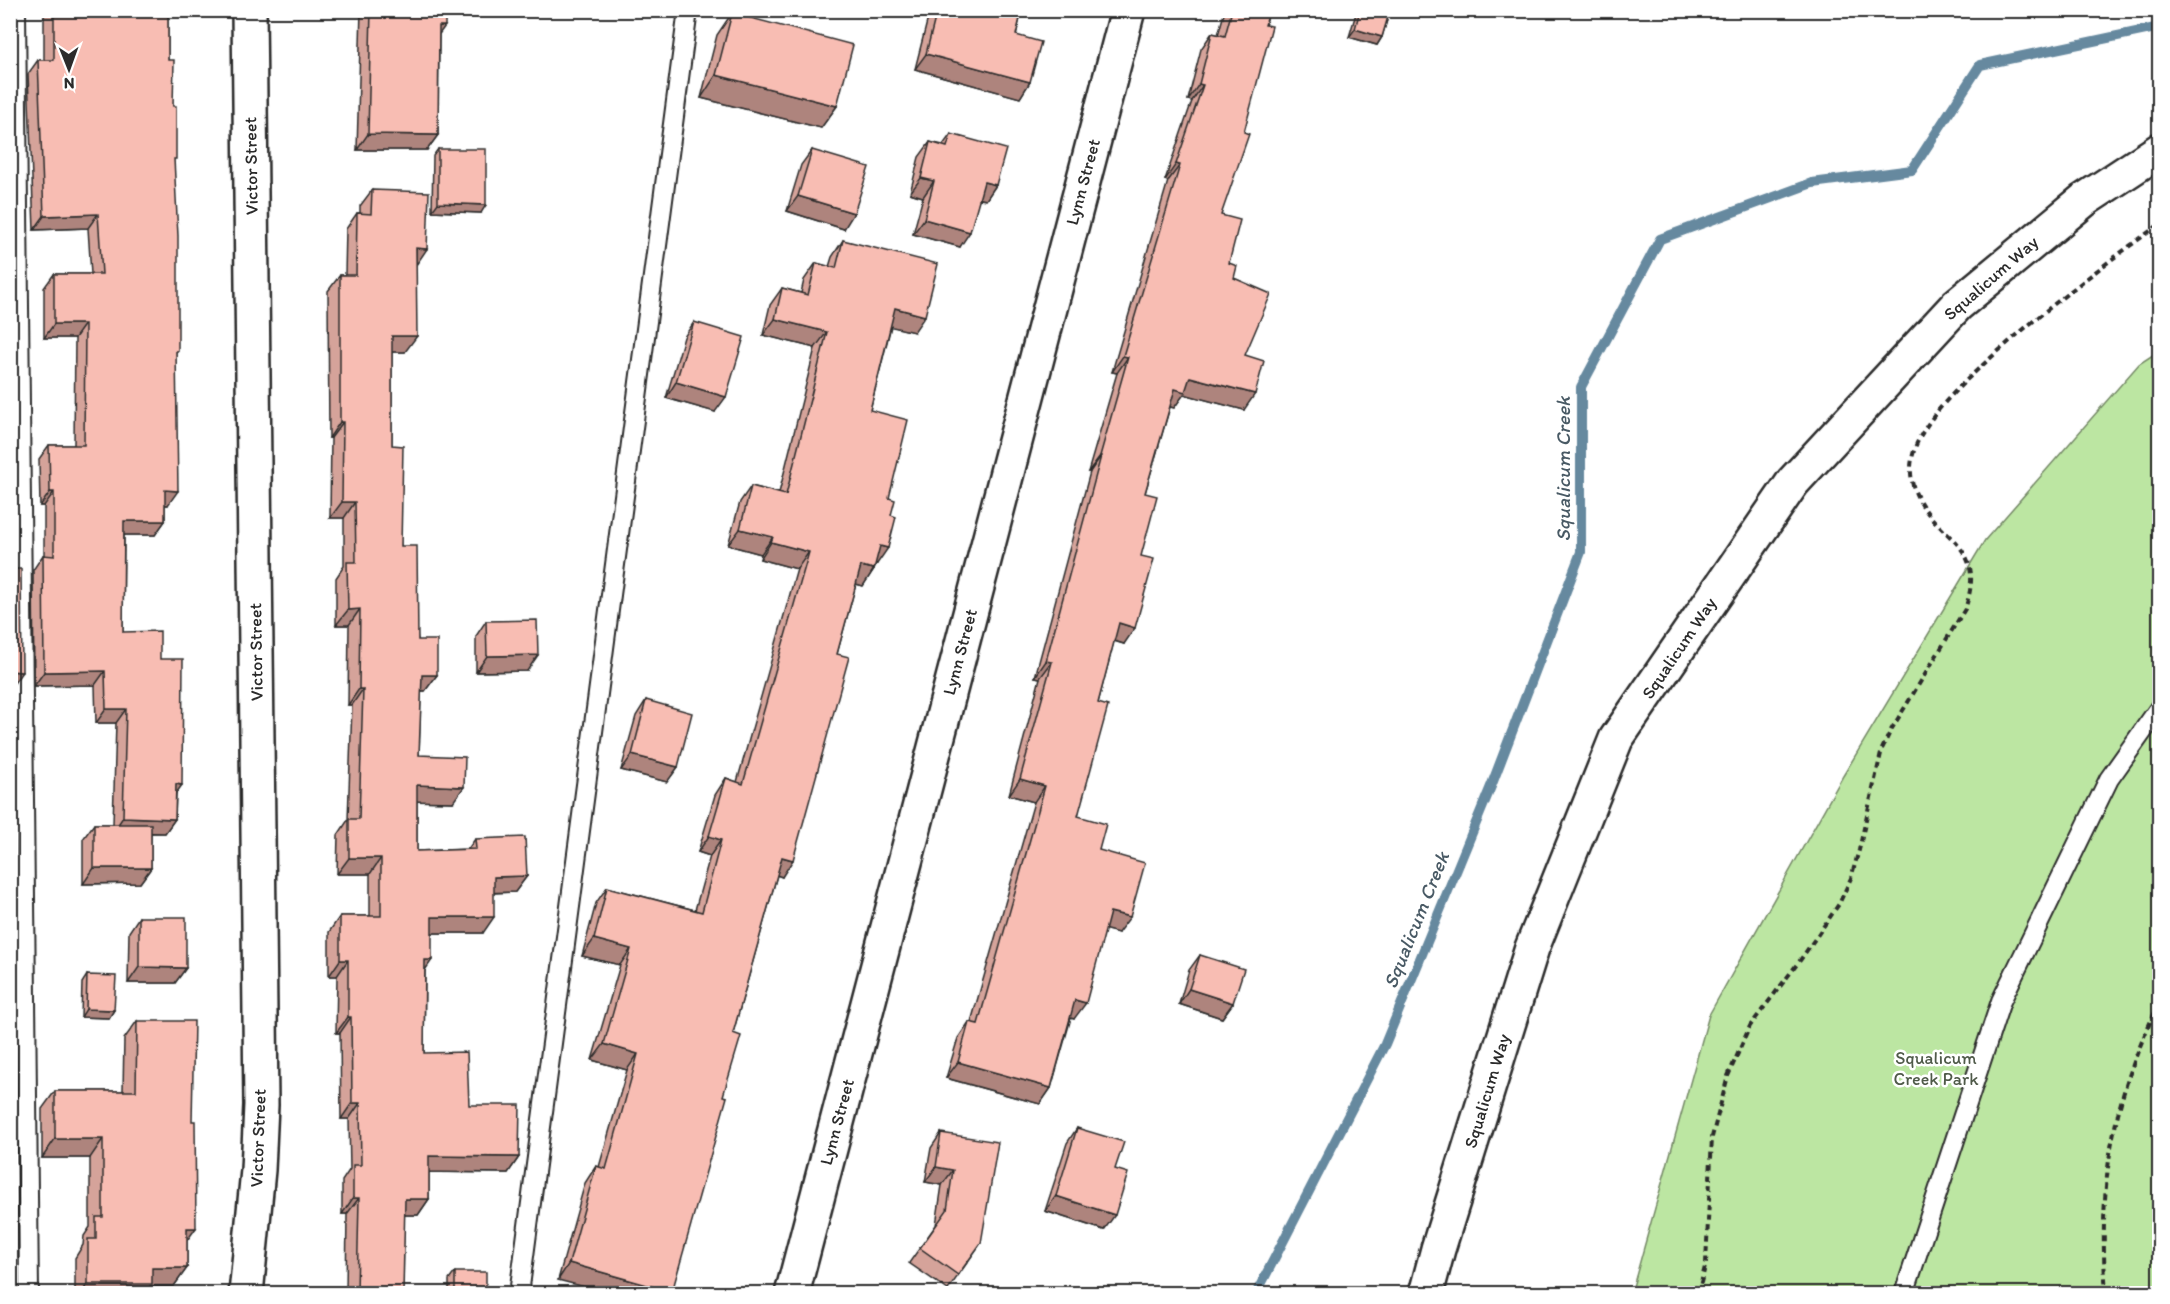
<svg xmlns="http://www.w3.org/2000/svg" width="2170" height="1304" font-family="Itim,sans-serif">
<rect width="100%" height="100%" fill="#fff"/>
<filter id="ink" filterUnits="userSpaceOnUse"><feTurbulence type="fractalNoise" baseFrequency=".0167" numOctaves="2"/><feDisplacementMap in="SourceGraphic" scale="12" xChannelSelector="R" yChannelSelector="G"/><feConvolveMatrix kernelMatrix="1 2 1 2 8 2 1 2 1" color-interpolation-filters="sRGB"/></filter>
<g filter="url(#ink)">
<!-- green -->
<path fill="#bce6a2" stroke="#748866" stroke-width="1.5" d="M2159 351V1293L1631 1294 1709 1015 1843 776 1985 540 2139 364Z"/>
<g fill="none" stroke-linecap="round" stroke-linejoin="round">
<!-- stream -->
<path stroke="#66899f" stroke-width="10" d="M1256 1294 1385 1044 1492 784 1581 552V387L1660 239 1812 183 1912 170 1980 65 2160 27"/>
<!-- lane casing -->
<g stroke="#2b2b2b" stroke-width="22">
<g id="lane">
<path d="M16 10 29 1294"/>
<path d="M519 1294 688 10"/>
<path d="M1904 1294 2001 1001 2109 779 2160 707"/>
</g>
</g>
<!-- street casing -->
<g stroke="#2b2b2b" stroke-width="38">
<g id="street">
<path d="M246 1294 258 1170 261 1105 249 10"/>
<path d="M792 1294 1128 10"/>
</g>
</g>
<!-- secondary casing -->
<g stroke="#2b2b2b" stroke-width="38">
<path id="secondary" d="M1426 1294 1438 1249 1532 948 1616 739 1793 482 1957 305 2084 200 2160 150"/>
</g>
<!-- path -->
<g stroke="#2b2b2b" stroke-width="4" stroke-dasharray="6 4.5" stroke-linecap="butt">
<path d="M1698 1294 1706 1263 1712 1137 1728 1076 1750 1026 1801 959 1839 904 1851 878 1859 850 1882 749 1891 730 1965 609C1988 543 1940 543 1917 496 1907 476 1910 454 1921 435 1939 404 1968 378 1995 354 2047 308 2103 265 2160 224"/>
<path d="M2106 1294C2098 1185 2111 1100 2160 1002"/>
</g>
<!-- lane -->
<use href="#lane" stroke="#fff" stroke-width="18"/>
<!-- street -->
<use href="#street" stroke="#fff" stroke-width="33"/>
<!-- secondary -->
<use href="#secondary" stroke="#fff" stroke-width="33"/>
</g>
<!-- wall -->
<g fill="#d5a39a" stroke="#2b2b2b" stroke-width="1.5">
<path d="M44 10H168V60L173 106 176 354 168 505H165V521L155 535H124L123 632 160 659 176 794 175 819 165 833H151V868L140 883 83 884V839L94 824H113L116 723H96L95 685 34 686 33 570 43 555H44V506H40L39 459 49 445H74L75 338H44V288L54 274H91L88 228 34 230 28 74 38 60H44Z"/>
<path d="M361 10H445L439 35 438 135 427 150H357Z"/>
<path d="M930 10H1022L1016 35 1030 82 1020 98 915 69Z"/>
<path d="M1225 10H1270L1265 25 1221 215 1229 263 1234 278 1245 355 1244 410 1184 394 1174 408 1170 407 1145 493 1141 556 1124 644 1114 641 1098 703 1078 816 1099 850 1118 933 1105 929 1074 1019 1071 1018 1051 1088 1040 1104 946 1078 958 1038 969 1022H971L1034 802 1009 795 1040 678 1035 677 1090 472H1088L1117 373 1112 372 1168 181 1165 180 1192 101 1188 100 1201 49 1212 33 1218 35Z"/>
<path d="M1357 10H1390L1382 37 1377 45 1349 37Z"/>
<path d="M732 13 837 106 821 128 701 98 717 35Z"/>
<path d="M951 134 996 185 986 200 979 199 960 247 913 234 923 197 910 193 919 157 930 142 943 145Z"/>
<path d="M438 149 481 213 432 211 433 156Z"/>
<path d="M812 150 844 229 787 211 801 165Z"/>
<path d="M372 190 416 265 405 352H392V445L401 546 418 640 437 675 425 691H421L419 755 453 802 417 801V851L468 849 475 839 527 876 515 892 494 893 483 933H432L425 971 424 1053 469 1105 519 1157 508 1173 429 1172V1199L418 1215H404L403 1293H346L347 1214H342V1181L350 1169 349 1119H341L340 1033H336L337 976H329V932L340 916H370V874H337L338 835 348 820 352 705H348L349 625H336V578L344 566V518H330L331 438H329L328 291 340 275H345L346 229 357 213H360V206Z"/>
<path d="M843 240 914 332 891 326 870 410 889 498 877 564H876L874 569 863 586 856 584 837 654 782 877 777 875 733 1033 558 1280 585 1183 596 1166 599 1167 627 1070 592 1060 620 965 582 956 596 903 607 887 695 910 710 856 698 852 715 795 726 778 737 782 797 569 760 559 761 554 728 545 740 502 751 486 779 493 815 348 763 335 770 305 782 288 801 293 804 280 816 263 829 267 832 257Z"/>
<path d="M694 322 715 412 666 398 684 337Z"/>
<path d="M486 621 527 671 476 672V636Z"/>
<path d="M646 700 678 767 667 782 621 770 636 716Z"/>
<path d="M139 917 186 968 175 983H128L129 932Z"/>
<path d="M1200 955 1233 1003 1222 1018 1179 1004 1189 970Z"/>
<path d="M87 975 114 1010 109 1018 81 1017 82 983Z"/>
<path d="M137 1021 187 1240V1268L174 1286H150L145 1293H75V1258L83 1245 84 1236 90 1227V1158H42V1109L55 1091H123L124 1039Z"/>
<path d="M1077 1128 1115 1169 1104 1230 1045 1211 1067 1143Z"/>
<path d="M941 1133 981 1243 948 1290 909 1263 936 1225 942 1185 925 1182 931 1148Z"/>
<path d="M455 1272 486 1293H449V1280Z"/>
</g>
<!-- shaded-wall -->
<g fill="#ae847d" stroke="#2b2b2b" stroke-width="1.5">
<path d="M439 26H445L434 41Z"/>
<path d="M1355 29 1382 37 1377 45 1349 37Z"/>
<path d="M926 54 1030 82 1020 98 915 69Z"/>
<path d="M716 75 837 106 821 128 701 98Z"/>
<path d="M1199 84 1203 85 1192 101 1188 100Z"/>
<path d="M368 134 438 135 427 150H357Z"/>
<path d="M1176 164 1180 165 1168 181 1165 180Z"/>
<path d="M921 178 934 181 923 197 910 193Z"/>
<path d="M984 182 996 185 986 200 973 197Z"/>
<path d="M798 196 854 213 844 229 787 211Z"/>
<path d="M438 203 486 205 481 213 432 211Z"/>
<path d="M98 214 88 228 34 230 44 216Z"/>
<path d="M924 219 970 232 960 247 913 234Z"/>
<path d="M416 248 427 249 416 265Z"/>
<path d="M895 308 925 316 914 332 884 325Z"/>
<path d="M775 319 827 332 815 348 763 335Z"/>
<path d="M54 324H85L75 338H44Z"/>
<path d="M392 336H417L405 352H381Z"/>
<path d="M1123 356 1128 357 1117 373 1112 372Z"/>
<path d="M1190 377 1255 394 1244 410 1184 394 1174 408 1164 405 1175 389Z"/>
<path d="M676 382 726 397 715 412 666 398Z"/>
<path d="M340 422H343L331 438H329Z"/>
<path d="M1100 456H1101L1090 472H1088Z"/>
<path d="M165 490 178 491 168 505 155 504Z"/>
<path d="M50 492H54L44 506H40Z"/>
<path d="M342 502H355L344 518H330Z"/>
<path d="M124 521H165L155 535H114Z"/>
<path d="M740 529 773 537 761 554 728 545Z"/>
<path d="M771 542 809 552 797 569 760 559Z"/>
<path d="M880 546 888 548 877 564 869 562Z"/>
<path d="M861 566 874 569 863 586 849 582Z"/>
<path d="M360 609 349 625H336L348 610Z"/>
<path d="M1119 623 1135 628 1124 644 1108 639Z"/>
<path d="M538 655 527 671 476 672 487 656Z"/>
<path d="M1046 661 1052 662 1040 678 1035 677Z"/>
<path d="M10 671 22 672 12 686H10Z"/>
<path d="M105 671 95 685 34 686 44 672Z"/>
<path d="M422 675H437L425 691 411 690Z"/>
<path d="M359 689H363L352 705H348Z"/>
<path d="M106 709H126L116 723H96Z"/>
<path d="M632 755 678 767 667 782 621 770Z"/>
<path d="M1020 779 1045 786 1034 802 1009 795Z"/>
<path d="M176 784 182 785 172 799Z"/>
<path d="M417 785 464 787 453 802 406 801Z"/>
<path d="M123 817 175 819 165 833 113 832Z"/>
<path d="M709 836 721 840 710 856 698 852Z"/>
<path d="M782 857 793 860 782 877 771 873Z"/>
<path d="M349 858H381L370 874H337Z"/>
<path d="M94 868H151L140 883 83 884Z"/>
<path d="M527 876 515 892 483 893 494 877Z"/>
<path d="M1110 912 1130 917 1118 933 1099 928Z"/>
<path d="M432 917H494L483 933H421Z"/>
<path d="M10 922H16L10 931Z"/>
<path d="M594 939 631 949 620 965 582 956Z"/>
<path d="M340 960H348L337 976H329Z"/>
<path d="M425 960H432L421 976Z"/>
<path d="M139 967 186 968 175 983H128Z"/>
<path d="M1189 989 1233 1003 1222 1018 1179 1004Z"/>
<path d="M1075 1000 1086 1003 1074 1019 1064 1016Z"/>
<path d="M86 1009 114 1010 109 1018 81 1017Z"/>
<path d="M348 1017H351L340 1033H336Z"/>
<path d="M604 1044 638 1054 627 1070 592 1060Z"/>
<path d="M958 1062 1051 1088 1040 1104 946 1078Z"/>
<path d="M352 1103H360L349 1119H341Z"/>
<path d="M55 1139H103L90 1158H42Z"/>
<path d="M429 1156 519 1157 508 1173 418 1172Z"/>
<path d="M936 1167 953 1170 942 1185 925 1182Z"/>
<path d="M1056 1196 1115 1215 1104 1230 1045 1211Z"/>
<path d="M353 1198H359L347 1214H342Z"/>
<path d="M405 1199H429L418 1215H394Z"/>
<path d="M187 1228H196L183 1246Z"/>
<path d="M569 1263 672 1292 671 1293H608L558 1280Z"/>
<path d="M152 1268H187L174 1286H150L145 1293H81L88 1284Z"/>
</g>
<!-- building -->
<g fill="#f8bdb3" stroke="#2b2b2b" stroke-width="1.5">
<path d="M54 10H168V60H174L173 106H176V159H174L178 236V351H176L178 491 165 490V521H124L123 632 160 631V659H183L182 785 176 784 175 819 123 817 126 709H106L105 671 44 672 43 555 54 556V492H50L49 445H84L85 324H54V274H102L98 214 44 216 38 60H54Z"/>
<path d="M371 10H445V26H439L438 135 368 134Z"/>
<path d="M937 10H1022L1016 35 1041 42 1030 82 926 54Z"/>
<path d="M1232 10H1270L1265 25 1272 26 1244 132 1249 134 1221 215 1240 220 1229 263 1237 266 1234 278 1271 294 1245 355 1264 361 1255 394 1190 377 1185 392 1175 389 1145 493 1157 496 1141 556 1154 559 1135 628 1119 623 1098 703 1108 706 1078 816 1106 824 1099 850 1145 863 1130 917 1110 912 1086 1003 1075 1000 1051 1088 958 1062 969 1022 978 1024 1045 786 1020 779 1052 662 1046 661 1101 456H1100L1128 357 1123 356 1180 165 1176 164 1203 85 1199 84 1212 33 1225 36Z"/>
<path d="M1360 10H1390L1382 37 1355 29Z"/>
<path d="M732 13 853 45 837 106 716 75Z"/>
<path d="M951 134 1006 149 996 185 984 182 970 232 924 219 934 181 921 178 930 142 947 147Z"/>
<path d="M438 149H486V205L438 203Z"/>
<path d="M812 150 869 167 854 213 798 196Z"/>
<path d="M372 190 429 192 427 249 416 248 417 336H392V445L403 446 401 546H417L418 640H437V675H422L419 755 465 757 464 787 417 785V851L476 849 475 839 525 837 527 876 494 877V917H432V960H425L424 1053 467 1052 469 1105H520L519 1157 429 1156V1199H405L403 1293H357L359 1198H353V1165H361L360 1103H352L351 1017H348V960H340V916H381V858H349V819H359L363 689H359L360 609 348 610 347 562H356L355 502H342L343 422H340V275H356L357 213 371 214Z"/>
<path d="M843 240 938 264 925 316 895 308 870 410 908 420 889 498 895 500 891 515 896 517 888 548 880 546 874 569 861 566 837 654 849 657 793 860 782 857 733 1033 741 1036 723 1096 727 1097 672 1292 569 1263 596 1166 606 1169 638 1054 604 1044 631 949 594 939 607 887 702 912 721 840 709 836 726 778 743 784 809 552 771 542 773 537 740 529 751 486 786 495 827 332 775 319 782 288 808 295 816 263 836 268Z"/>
<path d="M10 311H13L10 377Z"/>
<path d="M694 322 744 337 726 397 676 382Z"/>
<path d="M10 569H21L22 672 10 671Z"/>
<path d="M537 620 538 655 487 656 486 621Z"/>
<path d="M646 700 692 713 678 767 632 755Z"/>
<path d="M10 751H15L16 922H10Z"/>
<rect x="94" y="824" width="57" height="44"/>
<path d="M139 917H186V968L139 967Z"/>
<path d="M1200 955 1244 969 1233 1003 1189 989Z"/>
<path d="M87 975 116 976 114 1010 86 1009Z"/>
<path d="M137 1021H194L192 1121H195L196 1228H187V1268H152V1284H88V1239H96V1217H103V1139H55V1091H136Z"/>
<path d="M1077 1128 1124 1142 1115 1169 1128 1173 1115 1215 1056 1196Z"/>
<path d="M941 1133 998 1142 981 1243 958 1275 920 1248 947 1210 953 1170 936 1167Z"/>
<rect x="455" y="1272" width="31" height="21"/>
</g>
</g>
<g text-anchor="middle" stroke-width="5" stroke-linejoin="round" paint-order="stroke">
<!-- street labels -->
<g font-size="18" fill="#2b2b2b" stroke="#fff">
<text transform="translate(251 166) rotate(-91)" y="6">Victor Street</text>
<text transform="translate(1083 182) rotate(-75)" y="6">Lynn Street</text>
<text transform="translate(1991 278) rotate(-41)" y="6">Squalicum Way</text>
<text transform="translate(1679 648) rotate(-56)" y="6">Squalicum Way</text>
<text transform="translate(256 652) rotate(-91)" y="6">Victor Street</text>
<text transform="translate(960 652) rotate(-75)" y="6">Lynn Street</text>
<text transform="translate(1487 1091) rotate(-73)" y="6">Squalicum Way</text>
<text transform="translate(837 1122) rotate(-75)" y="6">Lynn Street</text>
<text transform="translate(258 1138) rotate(-88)" y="6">Victor Street</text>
</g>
<!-- park labels -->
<g font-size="18" fill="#4f5a49" stroke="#fff">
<text x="1936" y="1064">Squalicum<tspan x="1936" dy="21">Creek Park</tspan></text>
</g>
<!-- water labels -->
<g font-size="20" font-style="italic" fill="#495a65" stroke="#fff">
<text transform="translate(1563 469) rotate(-90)" y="7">Squalicum Creek</text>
<text transform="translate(1416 920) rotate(-68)" y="7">Squalicum Creek</text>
</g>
</g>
<!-- margin -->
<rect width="2170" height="1304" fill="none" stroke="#fff" stroke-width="36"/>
<rect x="18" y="18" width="2134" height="1268" fill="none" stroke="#2b2b2b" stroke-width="2" filter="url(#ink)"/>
<!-- north arrow -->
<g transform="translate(69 69) rotate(179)" stroke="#ffffff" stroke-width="4.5" paint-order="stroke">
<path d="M0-4.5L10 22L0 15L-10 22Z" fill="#2b2b2b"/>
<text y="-9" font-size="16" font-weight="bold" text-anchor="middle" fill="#2b2b2b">N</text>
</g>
</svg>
